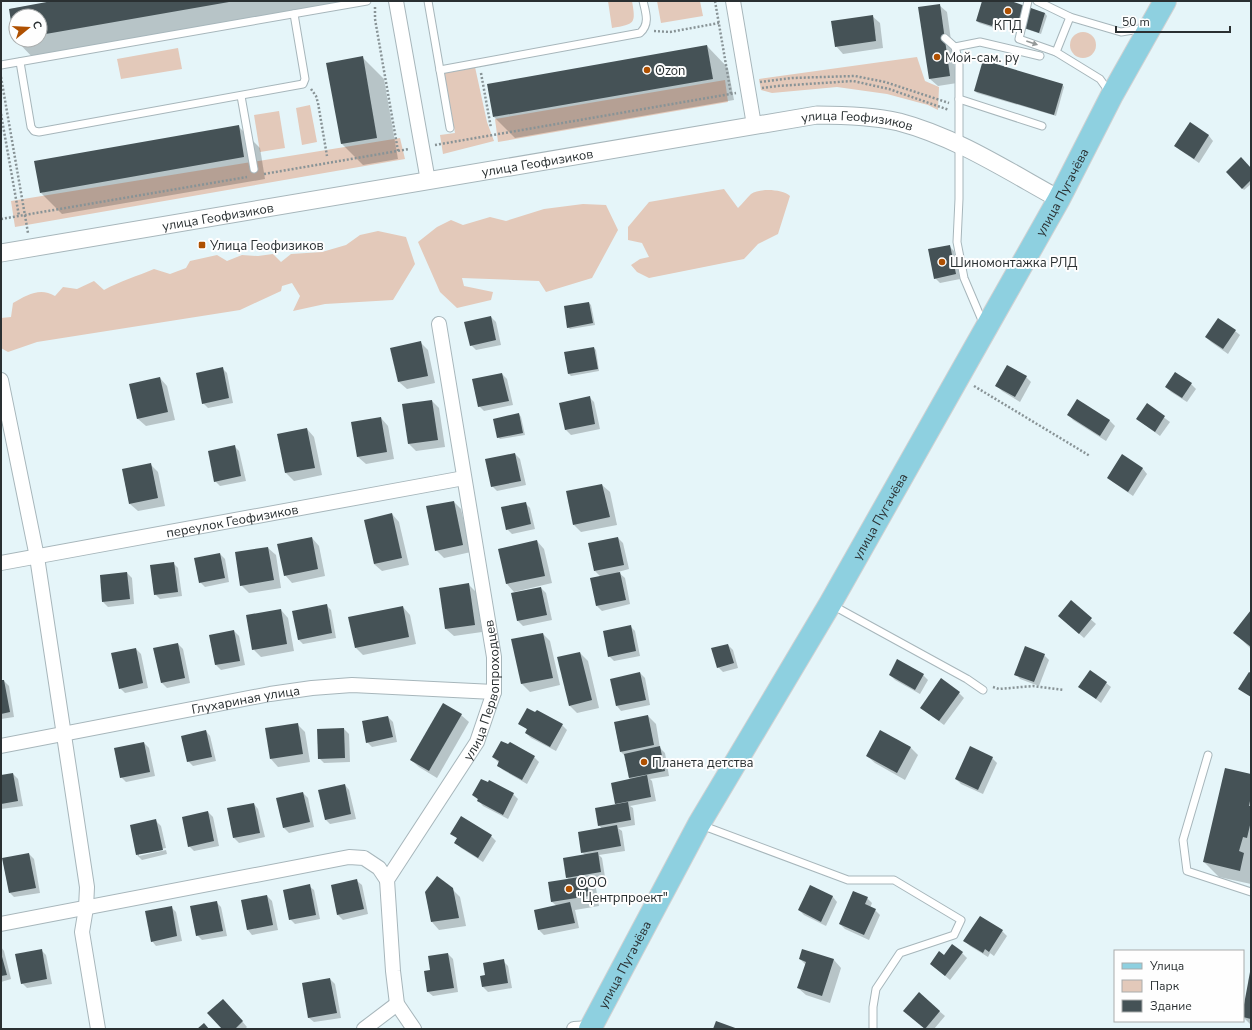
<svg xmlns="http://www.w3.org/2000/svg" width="1252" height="1030" font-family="'Nunito Sans',sans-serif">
<rect width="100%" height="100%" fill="#e5f5f9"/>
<!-- green -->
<g fill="#e3c9ba">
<path d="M608 1H632C636 24 635 24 612 28Z"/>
<path d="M657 1H700L703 16 661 23Z"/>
<circle cx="1083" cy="45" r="13"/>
<path d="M178 48 182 69 121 79 117 59Z"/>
<path d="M917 57 925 81 939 87 938 110 928 105 887 94 837 87 772 93 761 90 759 79Z"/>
<path d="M475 67 487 122 494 141 443 154 440 135 455 133 444 72Z"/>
<path d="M725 80 728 102 498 142 495 119Z"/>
<path d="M310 105 317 142 302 145 296 108Z"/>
<path d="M279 111 285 148 260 152 254 115Z"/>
<path d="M400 138 405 159 15 227 11 201Z"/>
<path d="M724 189 738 208C742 204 747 198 751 194 760 188 782 189 790 196L778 234 758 244 744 259 649 278 637 272 631 265 640 259 649 257 642 243 628 240V227L649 202Z"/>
<path d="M583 204 606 205 618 230 592 278 546 292 539 281 462 278 464 286 493 292 491 300 457 308 440 292 418 242 437 227 451 220 463 225 490 217 506 221 544 209Z"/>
<path d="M378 231 406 237 415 264 393 300 325 304 293 311 300 296 292 283 282 286 281 291 240 310 37 342 8 352 1 348V318L11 317 13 303C27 295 40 287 55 296L63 287 77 289 94 281 104 290C120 281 138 276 154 269L170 274 186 268 190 261 217 255 227 261 242 255 258 256 273 254 281 262 291 254 322 252 346 245 360 235Z"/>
</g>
<!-- shadow -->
<g fill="#0003" fill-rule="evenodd">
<path d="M58 1H358L36 61 15 39 10 9ZM16 16H40V40H16Z"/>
<path d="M983 1H1007L1045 13 1047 16 1041 34 997 19 994 28 979 23 977 21Z"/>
<path d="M939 5 947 12 957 83 938 86 930 79Z"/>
<path d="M872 16 880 23 883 48 843 54 836 46Z"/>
<path d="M707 46 728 68 734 100 515 138 494 117Z"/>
<path d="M362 57 384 79 398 159 363 165 342 144Z"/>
<path d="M1062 84 1064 87 1056 116 977 93 975 91Z"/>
<path d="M1190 124 1209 136 1213 141 1199 163 1180 150 1176 146Z"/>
<path d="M238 126 260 148 265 179 62 214 41 193Z"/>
<path d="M1251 169V184L1244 190 1227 172Z"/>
<path d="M949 246 954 251 960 279 940 283 935 278Z"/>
<path d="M589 303 591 305 595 325 570 329 568 327Z"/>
<path d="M491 317 496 322 501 345 476 350 471 345Z"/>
<path d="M1235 331 1240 335 1228 354 1211 342 1206 337Z"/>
<path d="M420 342 428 350 435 383 407 389 399 382Z"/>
<path d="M594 348 596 350 599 371 571 376 569 374Z"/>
<path d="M222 368 227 373 233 403 208 408 203 403Z"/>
<path d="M502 374 507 379 513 405 484 411 479 406Z"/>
<path d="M1026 377 1031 382 1020 402 1002 391 997 386Z"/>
<path d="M160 378 167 386 175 420 146 426 138 419Z"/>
<path d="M1191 384 1196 389 1187 402 1171 392 1166 387Z"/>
<path d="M589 397 594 402 600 429 571 435 566 430 561 403Z"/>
<path d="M432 401 439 408 445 447 416 451 409 444Z"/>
<path d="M1078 401 1110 421 1115 426 1106 441 1073 420 1069 415Z"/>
<path d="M1147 405 1170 422 1160 436 1137 419Z"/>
<path d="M519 414 521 417 525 435 500 439 498 437Z"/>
<path d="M381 418 388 426 394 459 366 464 358 457Z"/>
<path d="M307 429 314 437 322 475 294 481 286 473 278 435Z"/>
<path d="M234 446 239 451 246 481 220 486 215 481Z"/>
<path d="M515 454 520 459 526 485 497 491 492 486Z"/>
<path d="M1122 455 1143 469 1147 474 1133 496 1113 482 1108 477Z"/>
<path d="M150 464 158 472 165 506 138 511 130 504Z"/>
<path d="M602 485 610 492 617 525 581 532 574 525Z"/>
<path d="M454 502 461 509 471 552 444 558 436 550Z"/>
<path d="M525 503 530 508 535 529 512 534 507 529Z"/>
<path d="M392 514 399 522 409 565 382 571 374 564Z"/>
<path d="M312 538 319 546 325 576 292 583 285 575Z"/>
<path d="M618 538 623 543 629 569 618 572 625 578 630 604 602 611 597 606 601 577 595 571Z"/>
<path d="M537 541 544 549 552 583 514 592 507 584 499 549Z"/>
<path d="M268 548 276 555 281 588 249 593 241 585Z"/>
<path d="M220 554 225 559 229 582 205 587 200 582Z"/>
<path d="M173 563 178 568 182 596 160 599 155 594Z"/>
<path d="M127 573 132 578 134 604 108 607 103 602Z"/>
<path d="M468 584 476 592 482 632 454 636 446 629Z"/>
<path d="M541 588 546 593 552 620 523 626 518 621Z"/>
<path d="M1071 602 1096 624 1084 638 1059 616Z"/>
<path d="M326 605 331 610 336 638 303 644 298 639Z"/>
<path d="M403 607 410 615 416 644 363 655 356 648Z"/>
<path d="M281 610 288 618 294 651 261 657 253 649Z"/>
<path d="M1251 611V649L1235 633Z"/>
<path d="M630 626 635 631 640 656 614 661 609 656Z"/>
<path d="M234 631 239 636 245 665 221 670 216 665 210 636Z"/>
<path d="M543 634 550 641 560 685 530 692 522 684 513 640Z"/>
<path d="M178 644 183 649 190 683 167 688 162 683Z"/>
<path d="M728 645 733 650 738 668 723 672 718 667Z"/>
<path d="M136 649 141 654 148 688 125 693 120 688Z"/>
<path d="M580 653 588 661 599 708 577 713 569 705Z"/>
<path d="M1044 655 1049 660 1039 686 1020 679 1016 674Z"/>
<path d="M640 673 645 678 650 705 621 711 617 706Z"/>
<path d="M890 675H923L928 680 920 694 895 680Z"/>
<path d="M1 681H4L9 686 14 717 1 719Z"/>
<path d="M1106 683 1111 687 1101 703 1080 687Z"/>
<path d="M959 693 964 698 944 725 921 708Z"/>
<path d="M461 715 469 722 437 778 419 767 411 760Z"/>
<path d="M648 716 656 724 660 748 665 753 669 776 650 779 652 781 656 801 630 806 633 808 635 825 618 828 622 831 625 851 599 855 602 858 605 877 588 880 596 888 599 906 575 910 579 928 544 935 539 930 536 911 557 906 552 902 549 883 570 880 567 878 585 855 582 852 602 829 599 825 617 805 615 803 631 780 629 778 625 756 621 752Z"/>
<path d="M388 717 393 722 397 742 372 747 367 742Z"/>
<path d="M519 723 562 725 567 730 556 751 531 738 526 733 528 730Z"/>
<path d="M297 724 305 732 310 762 278 767 271 759Z"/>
<path d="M344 729 349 734 350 762 324 763 319 758Z"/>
<path d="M206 731 210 736 216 761 193 766 188 761Z"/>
<path d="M880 731 911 748 918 755 905 780 875 763 867 756Z"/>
<path d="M144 743 149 748 155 776 126 782 121 777Z"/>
<path d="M493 757H534L539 762 527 784 503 770 498 765 499 763Z"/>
<path d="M992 758 997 763 983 794 961 784 956 779Z"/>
<path d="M13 774 18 779 23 806 1 809V776Z"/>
<path d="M1251 775V884L1219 877 1204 862Z"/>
<path d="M345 785 349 790 356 819 330 824 325 819Z"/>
<path d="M303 793 308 798 314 827 289 833 284 828Z"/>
<path d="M513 794 518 799 508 819 483 806 474 795Z"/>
<path d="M254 804 258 809 265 837 239 843 234 838Z"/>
<path d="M208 812 213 817 219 846 194 851 189 846Z"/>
<path d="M156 821 161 826 166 848 139 853V856L166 850 167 854 142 860 137 855Z"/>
<path d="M451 833 491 836 496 841 483 862 461 848 456 843 458 839Z"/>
<path d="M29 854 34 859 40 893 14 897 10 893Z"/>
<path d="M357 881 362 885 368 914 343 920 338 915Z"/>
<path d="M309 886 314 890 320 919 295 924 290 919Z"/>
<path d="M811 886 833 897 837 902 826 926 804 915 799 910Z"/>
<path d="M452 889 460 897 466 926 439 930 432 922Z"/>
<path d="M267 896 272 901 278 930 252 935 248 930Z"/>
<path d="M867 898 872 903 870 908 875 910 880 915 869 940 845 929 840 924Z"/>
<path d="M216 902 221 907 227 936 202 940 197 935Z"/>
<path d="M171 907 176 912 182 941 156 946 152 941Z"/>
<path d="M980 917 1002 931 1007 936 994 956 990 953 988 957 970 946 965 941Z"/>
<path d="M1 947 4 951 11 979 1 982Z"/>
<path d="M41 950 46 955 52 984 27 988 22 983Z"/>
<path d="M803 950 834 960 841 968 830 1003 806 995 798 988 806 965 800 959Z"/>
<path d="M962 953 967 958 950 980 936 968 944 956Z"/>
<path d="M448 954 453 959 458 992 433 996 428 992 431 971Z"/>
<path d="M503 961 508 966 512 988 488 992 483 987 486 976Z"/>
<path d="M1251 975V1025L1243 1017Z"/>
<path d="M330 979 335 984 341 1018 314 1022 309 1018Z"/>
<path d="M919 994 945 1016 934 1029H925L909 1015Z"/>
<path d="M228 1005 247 1027 245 1029H223Z"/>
</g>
<!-- building -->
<g fill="#455256">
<path d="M52 1H229V2L40 35V16H16V39L14 40 9 9Z"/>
<path d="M982 1H1011L1045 13 1039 33 995 18 992 26 976 21Z"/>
<path d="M940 4 950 76 929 79 918 7Z"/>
<path d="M873 15 876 41 835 47 831 21Z"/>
<path d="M707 45 713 79 493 117 487 84Z"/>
<path d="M363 56 377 138 341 144 326 63Z"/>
<path d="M983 60 1063 84 1054 115 974 91Z"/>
<path d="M1190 122 1209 135 1194 159 1174 146Z"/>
<path d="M239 125 244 157 40 193 34 161Z"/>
<path d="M1241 157 1251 168V180L1242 189 1226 172Z"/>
<path d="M950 245 956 274 934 279 928 249Z"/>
<path d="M589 302 593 323 567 328 564 306Z"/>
<path d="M491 316 496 340 470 346 464 322Z"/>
<path d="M1218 318 1236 330 1223 349 1205 337Z"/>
<path d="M421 341 428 376 398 382 390 348Z"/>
<path d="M594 347 598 369 568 374 564 352Z"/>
<path d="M1007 365 1027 376 1015 397 995 386Z"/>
<path d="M223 367 229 398 202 404 196 373Z"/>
<path d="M1175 372 1192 383 1182 398 1165 387Z"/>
<path d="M502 373 509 401 478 407 472 379Z"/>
<path d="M160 377 168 412 137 419 129 384Z"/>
<path d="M590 396 595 424 565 430 559 403Z"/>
<path d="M1077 399 1110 420 1100 436 1067 415Z"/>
<path d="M432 400 438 440 408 444 402 404Z"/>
<path d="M1147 403 1165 416 1155 432 1136 419Z"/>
<path d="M519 413 523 433 497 438 493 419Z"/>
<path d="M381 417 387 452 357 457 351 422Z"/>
<path d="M307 428 315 468 285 473 277 434Z"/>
<path d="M235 445 241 476 214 482 208 451Z"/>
<path d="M515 453 521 481 491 487 485 459Z"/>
<path d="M1122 454 1143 468 1128 492 1107 478Z"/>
<path d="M151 463 158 498 129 504 122 469Z"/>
<path d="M602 484 610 517 573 525 566 491Z"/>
<path d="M454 501 463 545 435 551 426 506Z"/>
<path d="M526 502 531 524 506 530 501 507Z"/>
<path d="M392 513 402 558 374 564 364 520Z"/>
<path d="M312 537 318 569 284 576 277 544Z"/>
<path d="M618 537 624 565 594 571 588 543Z"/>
<path d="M537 540 545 576 506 584 498 549Z"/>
<path d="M268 547 274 580 240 586 235 552Z"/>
<path d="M220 553 225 578 199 583 194 558Z"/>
<path d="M174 562 178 592 154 595 150 565Z"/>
<path d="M127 572 130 599 102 602 100 575Z"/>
<path d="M620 572 626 600 596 606 590 578Z"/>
<path d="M469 583 475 625 445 629 439 588Z"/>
<path d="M541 587 547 615 517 621 511 593Z"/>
<path d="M1071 600 1092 618 1079 634 1058 616Z"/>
<path d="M327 604 332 633 298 640 292 611Z"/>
<path d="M403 606 409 637 355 648 348 617Z"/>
<path d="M281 609 287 644 252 650 246 615Z"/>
<path d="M1251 610V647L1233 633Z"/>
<path d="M631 625 636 651 608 657 603 631Z"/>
<path d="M234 630 240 661 215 665 209 635Z"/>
<path d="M543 633 553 678 521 684 511 639Z"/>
<path d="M178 643 185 678 161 683 153 648Z"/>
<path d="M728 644 734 663 717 668 711 648Z"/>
<path d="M1025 646 1045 654 1034 682 1014 675Z"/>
<path d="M136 648 143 683 119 689 111 653Z"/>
<path d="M580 652 592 700 569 706 557 657Z"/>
<path d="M897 659 924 674 915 690 889 675Z"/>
<path d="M1090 670 1107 682 1096 699 1078 687Z"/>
<path d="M640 672 646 700 616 706 610 679Z"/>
<path d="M1249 672 1251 673V697L1238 689Z"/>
<path d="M941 678 960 692 939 721 920 708Z"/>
<path d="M1 680H4L10 712 1 714Z"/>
<path d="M443 703 462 714 429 771 410 760Z"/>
<path d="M527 708 535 712 537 710 563 724 550 747 525 733 527 729 518 724Z"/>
<path d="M648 715 654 745 620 752 614 722Z"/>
<path d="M388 716 393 737 366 743 362 721Z"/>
<path d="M298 723 303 754 270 759 265 728Z"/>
<path d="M344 728 345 758 318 759 317 729Z"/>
<path d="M206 730 212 757 187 762 181 736Z"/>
<path d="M880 730 911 747 897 773 866 756Z"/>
<path d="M501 741 508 744 510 742 535 756 522 780 497 766 499 761 492 757Z"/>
<path d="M144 742 150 772 120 778 114 748Z"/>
<path d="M660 746 665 771 629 778 624 754Z"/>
<path d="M970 746 993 757 978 790 955 779Z"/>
<path d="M1225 768 1251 774V796L1249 806H1251V821L1247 838 1243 837 1239 851 1244 853 1240 871 1203 862Z"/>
<path d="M13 773 18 801 1 804V775Z"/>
<path d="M647 775 651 797 615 804 611 783Z"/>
<path d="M481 779 488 782 489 780 514 793 503 815 477 801 478 799 472 795Z"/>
<path d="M345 784 351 814 325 820 318 790Z"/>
<path d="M303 792 310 822 283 828 276 798Z"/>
<path d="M628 802 631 820 598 826 595 808Z"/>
<path d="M254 803 260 833 233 838 227 808Z"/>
<path d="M208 811 214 841 188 847 182 817Z"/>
<path d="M461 816 492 835 478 858 454 843 457 838 450 834Z"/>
<path d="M156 819 163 850 136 855 130 825Z"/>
<path d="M617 825 621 846 581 853 578 832Z"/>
<path d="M598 852 601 872 566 878 563 858Z"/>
<path d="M29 853 36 888 9 893 2 858Z"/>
<path d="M437 876 453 888 459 918 431 922 425 892Z"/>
<path d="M586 876 589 896 551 902 548 882Z"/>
<path d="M357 879 364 909 337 915 331 885Z"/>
<path d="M310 884 316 915 289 920 283 890Z"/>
<path d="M810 885 833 896 821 922 798 910Z"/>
<path d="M853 891 868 897 865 904 876 909 864 935 839 924Z"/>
<path d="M267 895 273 925 247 930 241 900Z"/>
<path d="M217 901 223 931 196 936 190 906Z"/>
<path d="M570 902 575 923 538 930 534 910Z"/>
<path d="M172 906 177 936 151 942 145 911Z"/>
<path d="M980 916 1003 930 989 952 985 949 983 953 963 941Z"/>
<path d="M952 944 963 952 945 976 930 964 939 951 944 955Z"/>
<path d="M42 949 47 979 21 984 15 954Z"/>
<path d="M802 949 834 959 822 996 797 988 806 962 799 959Z"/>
<path d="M1 953 7 975 1 976Z"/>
<path d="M448 953 454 988 427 992 424 971 430 970 428 956Z"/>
<path d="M504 959 508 983 482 987 480 976 485 975 483 963Z"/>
<path d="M1250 972H1251V1019L1243 1017V1010Z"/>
<path d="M330 978 337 1013 308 1018 302 983Z"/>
<path d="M919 992 940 1011 925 1029 903 1011Z"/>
<path d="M223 999 243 1021 235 1029H222L207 1013Z"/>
<path d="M716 1021 738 1029H713Z"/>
<path d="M204 1023 209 1029H197Z"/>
</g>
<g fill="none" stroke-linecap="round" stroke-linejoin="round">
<!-- service casing -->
<g stroke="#a7b6bb" stroke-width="9">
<g id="service">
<path d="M428 1 450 128"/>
<path d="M1028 1 1019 39 1056 52"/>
<path d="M1037 1 1070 17"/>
<path d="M945 38 955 47 959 62V199L957 242 964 278 984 325"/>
<path d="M955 47 980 42 1040 56"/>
<path d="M20 62 31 127 34 131 39 132 303 84 305 79 294 14"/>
<path d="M1 65 367 1"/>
<path d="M440 70 640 33C650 24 646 13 643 1"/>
<path d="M1110 93 1100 79 1056 52 1070 17 1121 32 1146 28"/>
<path d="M241 96 254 169"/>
<path d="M959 99 1042 126"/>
<path d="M832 605 967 679 983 690"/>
<path d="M1208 755 1183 840 1187 871 1251 892"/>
<path d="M701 825 848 880H894L961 920 954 935 900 953 876 989 873 1007V1029"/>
</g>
</g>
<!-- minor casing -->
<g stroke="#a7b6bb" stroke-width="16">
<g id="minor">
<path d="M396 1 428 181"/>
<path d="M733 1 754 125"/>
<path d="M1 380 37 557 87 887 86 908 82 932 98 1029"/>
<path id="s1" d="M1 563 464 478"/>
<path id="s2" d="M1 746 270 694 312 688 352 685 494 692"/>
<path d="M1 924 349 857 364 858 379 868 387 880"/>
<path d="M364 1029 397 1004"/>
<path id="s3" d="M414 1029 397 1004 393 971 387 880 477 742 494 692V657L439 324"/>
<path d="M574 1029 590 1028"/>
</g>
</g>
<!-- tertiary casing -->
<g stroke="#a7b6bb" stroke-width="19">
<g id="tertiary">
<path id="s4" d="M1 253 817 115C845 115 873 116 899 122 956 137 1008 171 1059 199"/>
</g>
</g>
<!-- primary casing -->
<g stroke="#d0d1d2" stroke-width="24">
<g id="primary">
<path id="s5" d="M590 1029 699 824 830 604 1059 199 1112 95 1165 1"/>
</g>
</g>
<!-- path -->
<g stroke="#889396" stroke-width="2.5" stroke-dasharray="2 2" stroke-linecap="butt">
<path d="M715 1 731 94"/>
<path d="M375 7V19L398 151"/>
<path d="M654 31 670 32 719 23"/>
<path d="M481 73 491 128"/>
<path d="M1 77 28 233"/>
<path d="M760 82 792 78 855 76 885 82 949 103"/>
<path d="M762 88 777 86 853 81 889 89 949 110"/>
<path d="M311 89 316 96 318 103 327 156"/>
<path d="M1 114 19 216"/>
<path d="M435 145 736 93"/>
<path d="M264 174 409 149"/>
<path d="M1 219 247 177"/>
<path d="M974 386 1090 456"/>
<path d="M993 687 999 689 1033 686 1064 690"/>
</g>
<!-- service -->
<use href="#service" stroke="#fff" stroke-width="7"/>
<!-- minor -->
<use href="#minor" stroke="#fff" stroke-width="14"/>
<!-- tertiary -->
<use href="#tertiary" stroke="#fff" stroke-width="17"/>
<!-- primary -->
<use href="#primary" stroke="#8ed0e0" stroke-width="22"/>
</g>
<!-- one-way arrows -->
<defs><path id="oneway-solid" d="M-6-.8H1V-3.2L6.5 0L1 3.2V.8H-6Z"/></defs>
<use fill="#949898" href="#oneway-solid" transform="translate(1032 43) rotate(19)"/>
<!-- markers -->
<g fill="#af5001" stroke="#fefefe" stroke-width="1.5">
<circle cx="1008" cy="11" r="4"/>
<circle cx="937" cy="57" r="4"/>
<circle cx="647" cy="70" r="4"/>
<rect x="198" y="241" width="8" height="8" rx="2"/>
<circle cx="942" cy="262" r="4"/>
<circle cx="644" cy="762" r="4"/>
<circle cx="569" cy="889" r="4"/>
</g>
<g text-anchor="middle" stroke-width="4" stroke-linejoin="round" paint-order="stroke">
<!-- poi labels -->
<g font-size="13" fill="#2a3032" stroke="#fefefe" text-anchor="start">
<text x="1008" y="30" text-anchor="middle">КПД</text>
<text x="945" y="62">Мой-сам. ру</text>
<text x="655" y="75">Ozon</text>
<text x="210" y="250">Улица Геофизиков</text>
<text x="950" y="267">Шиномонтажка РЛД</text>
<text x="652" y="767">Планета детства</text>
<text x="577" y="887">ООО<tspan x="577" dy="15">"Центрпроект"</tspan></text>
</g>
<!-- street labels -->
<g font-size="13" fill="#2a3032" stroke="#fefefe">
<text dy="5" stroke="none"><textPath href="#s4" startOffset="868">улица Геофизиков</textPath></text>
<text dy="5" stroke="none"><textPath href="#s4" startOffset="544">улица Геофизиков</textPath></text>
<text dy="5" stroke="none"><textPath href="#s5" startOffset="961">улица Пугачёва</textPath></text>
<text dy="5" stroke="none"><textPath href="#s4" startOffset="220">улица Геофизиков</textPath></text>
<text dy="5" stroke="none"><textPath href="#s5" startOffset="589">улица Пугачёва</textPath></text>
<text dy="5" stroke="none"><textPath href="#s1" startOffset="235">переулок Геофизиков</textPath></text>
<text dy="5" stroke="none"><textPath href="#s3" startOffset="372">улица Первопроходцев</textPath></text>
<text dy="5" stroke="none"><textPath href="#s2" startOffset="249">Глухариная улица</textPath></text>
<text dy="5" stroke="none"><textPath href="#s5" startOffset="73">улица Пугачёва</textPath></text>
</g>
</g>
<!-- border -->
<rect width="1252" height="1030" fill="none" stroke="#2a3032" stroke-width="4"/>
<!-- legend -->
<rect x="1114" y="950" width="130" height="72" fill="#fefefe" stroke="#a9acac"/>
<rect x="1122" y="963" width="20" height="6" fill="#8ed0e0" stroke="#a9acac"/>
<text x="1150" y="970" font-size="12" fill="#2a3032">Улица</text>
<rect x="1122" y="980" width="20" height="12" fill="#e3c9ba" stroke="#a9acac"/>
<text x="1150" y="990" font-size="12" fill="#2a3032">Парк</text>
<rect x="1122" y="1000" width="20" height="12" fill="#455256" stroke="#a9acac"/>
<text x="1150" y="1010" font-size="12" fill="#2a3032">Здание</text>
<!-- north arrow -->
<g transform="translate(28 28) rotate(72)"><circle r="19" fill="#fefefe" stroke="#a9acac"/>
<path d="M0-3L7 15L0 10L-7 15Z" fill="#af5001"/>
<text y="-6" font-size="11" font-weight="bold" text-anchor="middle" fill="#2a3032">С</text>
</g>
<!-- scale -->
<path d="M1116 26v6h114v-6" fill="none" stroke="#2a3032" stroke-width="2"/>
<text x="1122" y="26" font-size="12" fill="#2a3032" stroke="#fefefe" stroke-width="3" paint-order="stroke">50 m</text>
</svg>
